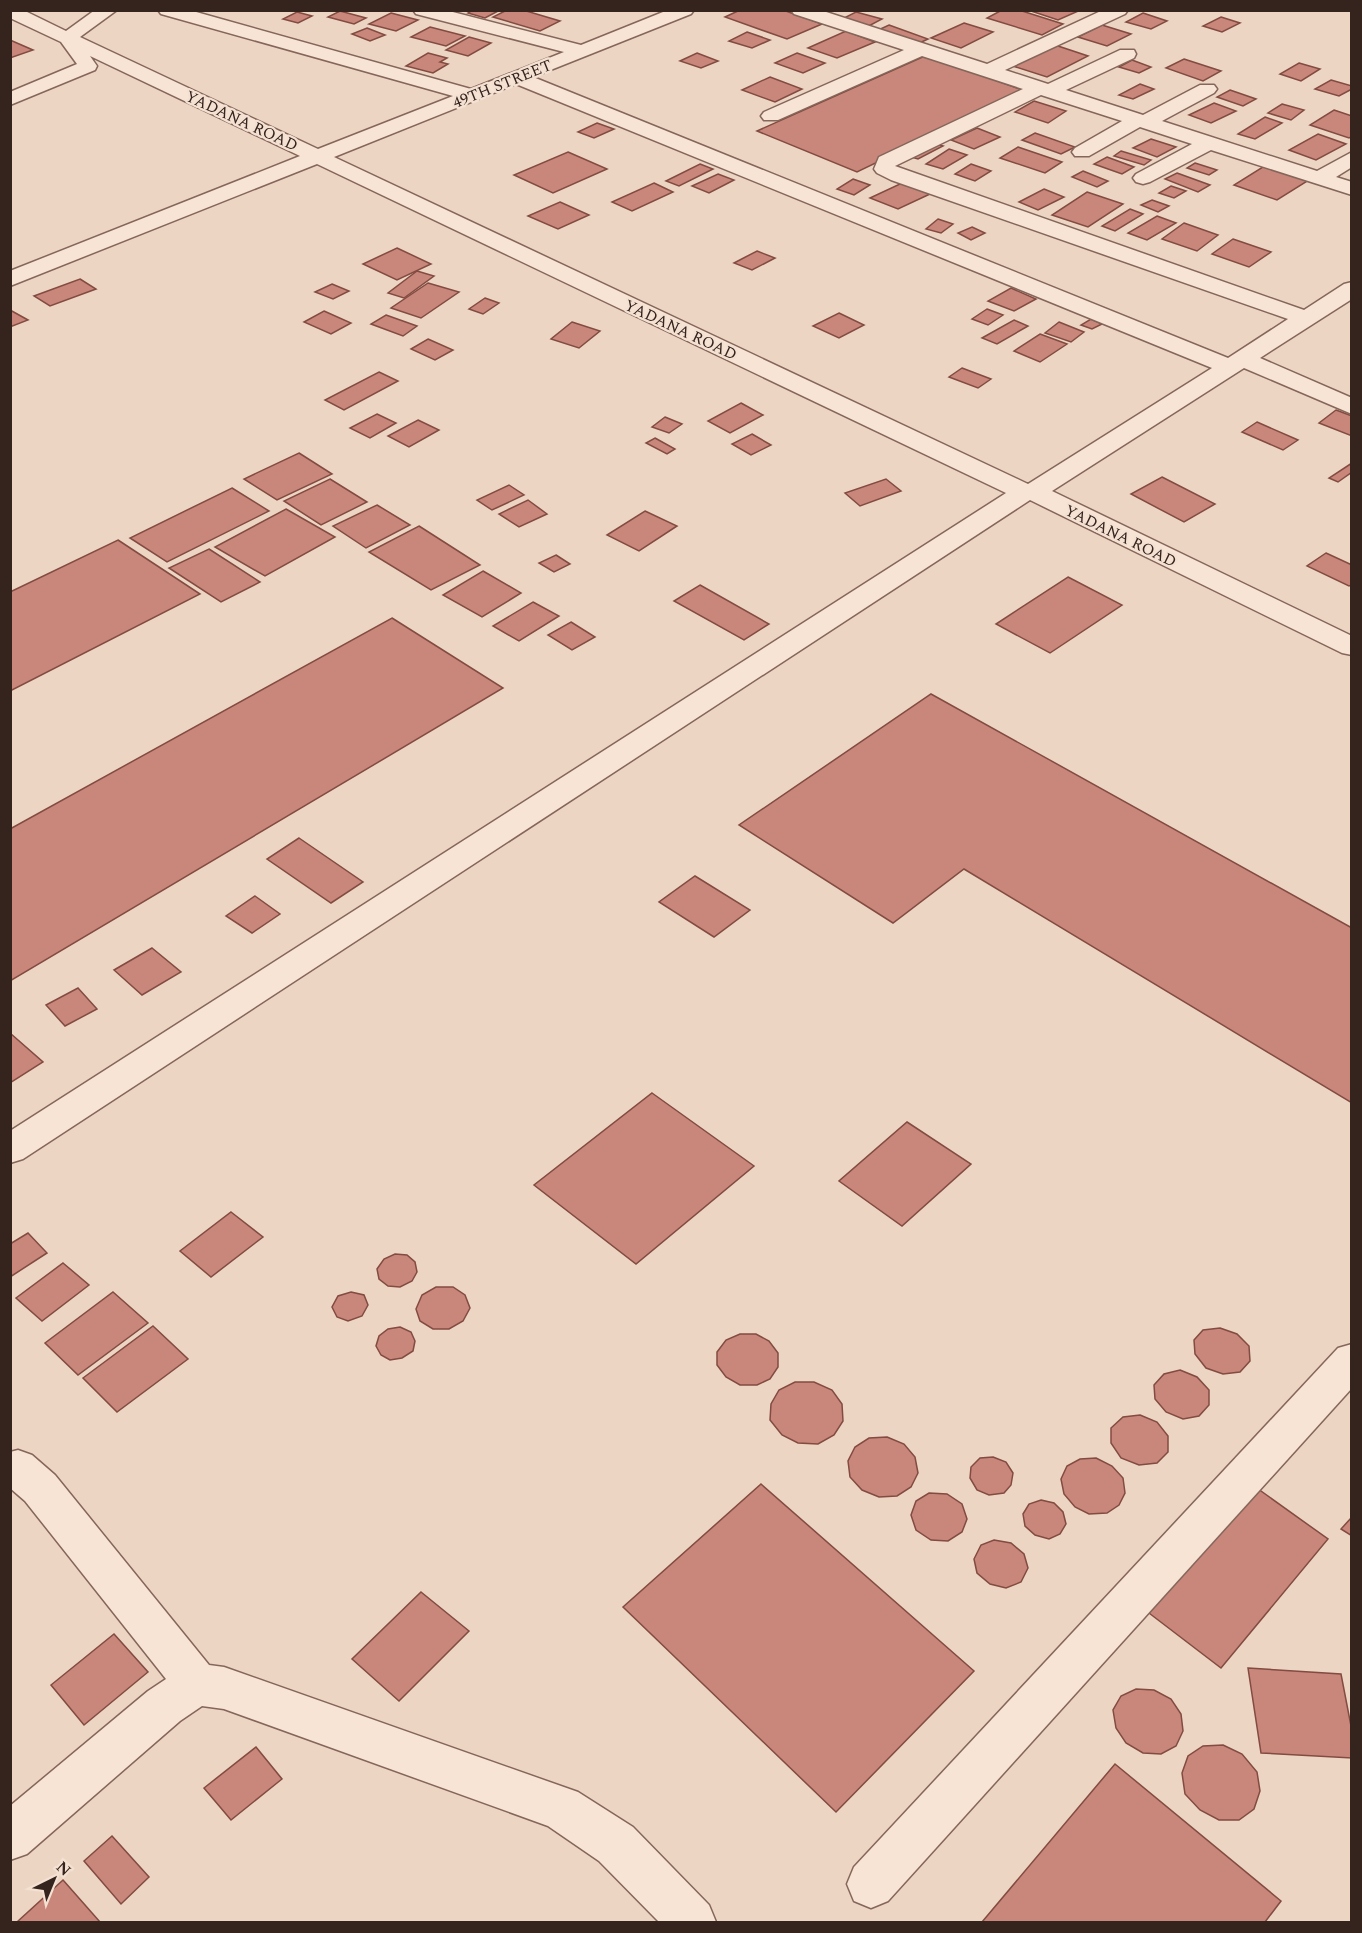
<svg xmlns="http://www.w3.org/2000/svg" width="1362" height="1933" font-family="Spectral,serif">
<rect width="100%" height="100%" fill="#ecd5c3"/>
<!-- building -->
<g fill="#c8877a" stroke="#834b41" stroke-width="1.5">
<path d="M473 10H500L485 18 468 13Z"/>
<path d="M507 10H523L560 21 540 31 493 17Z"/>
<path d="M740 10H783L822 24 787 39 725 17Z"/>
<path d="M1002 10H1019L1063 24 1042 35 987 18Z"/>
<path d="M1028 10H1071L1076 12 1058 20Z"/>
<path d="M340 11 366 18 354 24 328 17Z"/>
<path d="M297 12 312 16 298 23 283 19Z"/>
<path d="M856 12 882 19 865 28 840 20Z"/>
<path d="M391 13 418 20 396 31 369 24Z"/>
<path d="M1143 13 1167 21 1151 29 1126 22Z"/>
<path d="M1221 17 1240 23 1222 32 1203 26Z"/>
<path d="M964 23 993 32 961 48 931 38Z"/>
<path d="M889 25 928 39 913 46 874 32Z"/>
<path d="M1102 25 1131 34 1107 46 1078 37Z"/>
<path d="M430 27 465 36 446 46 411 37Z"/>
<path d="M367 28 385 35 370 41 352 34Z"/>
<path d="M846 31 875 42 837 58 808 48Z"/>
<path d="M747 32 770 40 752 48 729 41Z"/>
<path d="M469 37 491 43 468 56 446 50Z"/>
<path d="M10 40 33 50 10 58Z"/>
<path d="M1055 45 1088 56 1047 77 1013 66Z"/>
<path d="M428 53 447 58 440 62 448 64 433 73 406 66Z"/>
<path d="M697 53 718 61 701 68 680 61Z"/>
<path d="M797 53 825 63 803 73 775 63Z"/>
<path d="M927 55 1025 91 857 172 757 131Z"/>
<path d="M1184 59 1221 71 1203 81 1166 68Z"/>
<path d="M1132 60 1151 67 1139 73 1119 67Z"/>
<path d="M1299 63 1320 69 1301 81 1280 74Z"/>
<path d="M770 77 802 89 775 102 742 90Z"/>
<path d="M1331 80 1352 86V89L1339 96 1315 89Z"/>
<path d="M1140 84 1154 89 1133 99 1119 95Z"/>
<path d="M1230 90 1256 99 1243 106 1217 97Z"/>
<path d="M1034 101 1066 111 1048 123 1015 112Z"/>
<path d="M1214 103 1236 111 1211 123 1189 115Z"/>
<path d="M1282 104 1304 110 1291 120 1268 113Z"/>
<path d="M1334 110 1352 116V136L1349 138 1310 125Z"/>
<path d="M1265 117 1282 123 1255 139 1238 134Z"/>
<path d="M597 123 614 129 594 138 578 132Z"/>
<path d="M977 128 1000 137 974 149 951 140Z"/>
<path d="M1035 133 1075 147 1061 154 1022 140Z"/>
<path d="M1318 134 1346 144 1316 160 1289 150Z"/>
<path d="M1151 139 1176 147 1157 157 1133 148Z"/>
<path d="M933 143 943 146 918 159 908 156Z"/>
<path d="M1018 147 1062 162 1045 173 1000 158Z"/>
<path d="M949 149 967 155 943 169 926 164Z"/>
<path d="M1121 151 1151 160 1144 165 1114 156Z"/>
<path d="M568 152 607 169 553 193 514 175Z"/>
<path d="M1107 157 1134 167 1122 174 1094 164Z"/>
<path d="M1195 163 1217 170 1209 175 1187 168Z"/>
<path d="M700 164 713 169 679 186 666 181Z"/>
<path d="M971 164 991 171 975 181 955 174Z"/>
<path d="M1266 165 1309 180 1277 200 1234 185Z"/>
<path d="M1083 171 1108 181 1097 187 1072 177Z"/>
<path d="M1177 173 1210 185 1198 192 1165 179Z"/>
<path d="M718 174 734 180 709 193 692 186Z"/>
<path d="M853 179 870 185 854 195 837 189Z"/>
<path d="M654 183 673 192 632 211 612 202Z"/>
<path d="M902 183 930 194 898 209 870 198Z"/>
<path d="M1171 186 1186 191 1174 198 1159 193Z"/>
<path d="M1044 189 1064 197 1038 210 1019 202Z"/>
<path d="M1087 192 1123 204 1088 227 1052 215Z"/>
<path d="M1152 200 1169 206 1158 212 1141 205Z"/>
<path d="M560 202 589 215 558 229 528 216Z"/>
<path d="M1130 209 1143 214 1115 231 1102 226Z"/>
<path d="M1157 216 1176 223 1147 240 1128 233Z"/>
<path d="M938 219 953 224 941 233 926 229Z"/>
<path d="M1184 223 1218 235 1197 251 1162 239Z"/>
<path d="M972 227 985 233 971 240 958 233Z"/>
<path d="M1233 239 1271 252 1249 267 1212 254Z"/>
<path d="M397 248 431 264 397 280 363 264Z"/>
<path d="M757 251 775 258 752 270 734 263Z"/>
<path d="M417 271 434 276 404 298 388 293Z"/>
<path d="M80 279 96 289 50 306 34 296Z"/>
<path d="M428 283 459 292 421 318 391 308Z"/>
<path d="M332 284 349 291 333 299 315 292Z"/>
<path d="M1011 288 1036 299 1014 311 988 301Z"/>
<path d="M485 298 499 303 483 314 469 309Z"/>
<path d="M987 309 1003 315 988 325 972 319Z"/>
<path d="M10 310 28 320 10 327Z"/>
<path d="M324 311 351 323 331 334 304 322Z"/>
<path d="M839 313 864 325 839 338 813 326Z"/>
<path d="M386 315 417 326 403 336 371 324Z"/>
<path d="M1091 319 1102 324 1092 329 1081 325Z"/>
<path d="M1014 320 1028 326 997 344 982 338Z"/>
<path d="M572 322 600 331 579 348 551 339Z"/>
<path d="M1059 322 1084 332 1071 342 1045 333Z"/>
<path d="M1040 334 1067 344 1040 362 1014 351Z"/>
<path d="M428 339 453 350 435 360 411 349Z"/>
<path d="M962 368 991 379 978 388 949 377Z"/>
<path d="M379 372 398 381 344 410 325 400Z"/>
<path d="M741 403 763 415 730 433 708 421Z"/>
<path d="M1336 410 1352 416V436L1319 423Z"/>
<path d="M377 414 396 423 370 438 350 428Z"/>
<path d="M665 417 682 424 669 433 652 427Z"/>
<path d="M418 420 439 430 409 447 388 436Z"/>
<path d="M1257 422 1298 440 1283 450 1242 432Z"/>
<path d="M752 434 771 445 751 455 732 444Z"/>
<path d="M655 438 675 449 667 454 646 443Z"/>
<path d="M299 453 332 474 277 500 244 479Z"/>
<path d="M1352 463V472L1338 482 1329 478Z"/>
<path d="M1162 477 1215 504 1184 522 1131 494Z"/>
<path d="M330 479 367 502 321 525 284 501Z"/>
<path d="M886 479 901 491 860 506 845 493Z"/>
<path d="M509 485 524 495 492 510 477 500Z"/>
<path d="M232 488 269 511 167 562 130 538Z"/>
<path d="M528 500 547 514 519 527 499 514Z"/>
<path d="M377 505 410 525 366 548 333 526Z"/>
<path d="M286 509 335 537 265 576 215 547Z"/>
<path d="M645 511 677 526 639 551 607 535Z"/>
<path d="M419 526 480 565 431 590 369 552Z"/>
<path d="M118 540 200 594 10 691V592Z"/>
<path d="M209 549 260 582 221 602 169 568Z"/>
<path d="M1326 553 1352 565V585L1349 586 1307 566Z"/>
<path d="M556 555 570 564 554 572 539 563Z"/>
<path d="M483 571 521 593 482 617 443 595Z"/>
<path d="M1068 577 1122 605 1050 653 996 624Z"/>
<path d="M700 585 769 624 744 640 674 601Z"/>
<path d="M533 602 559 616 519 641 493 626Z"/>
<path d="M392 618 503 688 10 981V829Z"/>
<path d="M571 622 595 637 572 650 548 635Z"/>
<path d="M931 694 1352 928V1103L964 869 893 923 739 825Z"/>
<path d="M299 838 363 882 331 903 267 859Z"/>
<path d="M695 876 750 910 714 937 659 902Z"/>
<path d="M255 896 280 914 252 933 226 916Z"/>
<path d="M152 948 181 972 142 995 114 970Z"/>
<path d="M78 988 97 1009 65 1026 46 1005Z"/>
<path d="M10 1033 43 1062 10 1083Z"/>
<path d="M652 1093 754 1166 636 1264 534 1185Z"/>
<path d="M907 1122 971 1164 902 1226 839 1181Z"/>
<path d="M231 1212 263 1237 211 1277 180 1251Z"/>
<path d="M28 1233 47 1253 10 1277V1244Z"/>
<path d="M395 1254 407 1255 415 1262 417 1272 412 1281 400 1287 388 1286 379 1279 377 1269 384 1259Z"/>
<path d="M63 1263 89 1285 42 1321 16 1298Z"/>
<path d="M436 1287H453L465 1295 470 1308 463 1321 449 1329H433L420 1321 416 1309 422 1295Z"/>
<path d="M113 1292 148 1323 78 1375 45 1343Z"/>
<path d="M351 1292 364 1295 368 1305 362 1316 348 1321 337 1317 332 1307 338 1296Z"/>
<path d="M153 1326 188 1359 117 1412 83 1378Z"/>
<path d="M400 1327 411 1332 415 1341 413 1351 402 1358 390 1360 381 1355 376 1346 379 1336 388 1329Z"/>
<path d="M1220 1328 1237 1334 1249 1346 1250 1361 1240 1372 1223 1374 1206 1368 1195 1354 1194 1340 1203 1330Z"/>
<path d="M740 1334H756L769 1341 778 1353V1367L770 1379 757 1385H740L726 1377 717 1365V1352L726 1340Z"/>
<path d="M1180 1370 1197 1377 1209 1390V1405L1199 1416 1183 1419 1166 1412 1155 1399 1154 1385 1164 1374Z"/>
<path d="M795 1382H814L832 1390 842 1404 843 1421 834 1435 818 1444 798 1443 782 1435 770 1420 771 1404 779 1390Z"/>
<path d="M1140 1415 1157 1422 1168 1436V1452L1157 1463 1139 1465 1121 1458 1111 1443V1428L1123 1417Z"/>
<path d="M887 1437 904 1444 915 1457 918 1473 911 1487 897 1496 879 1497 862 1490 850 1477 848 1461 855 1447 869 1438Z"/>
<path d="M993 1457 1006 1462 1013 1473 1011 1485 1004 1493 989 1495 977 1490 970 1478 971 1467 980 1458Z"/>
<path d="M1096 1458 1112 1466 1123 1478 1125 1493 1119 1505 1107 1513 1089 1514 1075 1507 1064 1494 1061 1479 1067 1466 1080 1459Z"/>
<path d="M761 1484 974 1671 836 1812 623 1607Z"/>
<path d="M1254 1486 1328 1539 1221 1668 1145 1610Z"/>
<path d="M929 1493 947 1494 962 1504 967 1519 962 1532 948 1541 931 1540 916 1530 911 1515 916 1501Z"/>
<path d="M1041 1500 1054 1503 1063 1512 1066 1524 1060 1534 1049 1539 1035 1535 1025 1526 1023 1514 1029 1504Z"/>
<path d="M1352 1517V1536L1341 1529Z"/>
<path d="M994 1540 1011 1543 1024 1554 1028 1568 1021 1582 1006 1588 990 1584 977 1573 974 1559 981 1545Z"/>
<path d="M421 1592 469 1631 399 1701 352 1659Z"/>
<path d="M114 1634 148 1672 84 1725 51 1685Z"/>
<path d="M1248 1668 1341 1674 1352 1731V1758L1261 1753Z"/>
<path d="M1136 1689 1154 1690 1171 1699 1181 1714 1183 1731 1176 1746 1161 1754 1143 1753 1126 1743 1116 1728 1113 1710 1121 1696Z"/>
<path d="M1223 1745 1242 1754 1257 1772 1260 1791 1254 1809 1239 1820H1219L1200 1810 1185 1794 1182 1773 1188 1756 1203 1746Z"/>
<path d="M256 1747 282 1779 231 1820 204 1788Z"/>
<path d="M1115 1764 1281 1901 1265 1922H982Z"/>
<path d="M112 1836 149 1877 121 1904 84 1861Z"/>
<path d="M63 1880 100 1922H17Z"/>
</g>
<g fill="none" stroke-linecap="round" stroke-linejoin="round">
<!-- minor casing -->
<g stroke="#85665a" stroke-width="3">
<g id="minor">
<path d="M10 10H23L66 31 95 10H117L80 37 318 149 453 96 161 14 158 10H189L471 89 564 52 416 14 413 10H445L581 45 668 10H694L691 14 533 77 1228 358 1288 319 891 180 877 173 874 169 879 157 1023 89 922 56 778 120H764L761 116 764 112 904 50 794 14 791 10H820L987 64 1103 10H1128L1125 14 1005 70 1048 84 1120 50H1134L1136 54 1134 58 1066 90 1143 115 1200 85H1214L1217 89 1214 93 1162 121 1317 171 1352 152V167L1336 177 1352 182V195L1211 150 1150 182 1143 184 1136 182 1133 178 1136 174 1192 144 1140 127 1089 156H1075L1072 152 1075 148 1122 121 1041 95 895 166 1304 310 1344 284 1352 282V299L1260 358 1352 398V414L1244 368 1052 491 1352 636V655L1342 653 1030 500 23 1159 10 1163V1131L1006 493 317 164 10 286V271L300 156 90 56 97 66 95 70 10 105V92L77 64 61 42 10 18ZM516 84 1212 368 1028 484 334 157Z"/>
<path d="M1352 1344V1388L888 1901 871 1908 854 1901 847 1884 854 1867 1338 1348Z"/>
<path d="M18 1450 32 1455 55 1475 209 1665 224 1667 578 1792 633 1827 709 1905 716 1922H659L599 1861 548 1826 224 1709 202 1706 180 1721 27 1854 10 1860V1806L148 1691 166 1679 25 1501 10 1488V1452Z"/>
</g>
</g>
<!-- minor -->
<use href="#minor" fill="#f7e4d5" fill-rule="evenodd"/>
</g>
<g text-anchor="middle" stroke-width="4.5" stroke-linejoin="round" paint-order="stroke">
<!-- far-street labels -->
<g font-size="16" fill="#35231e" stroke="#f4e1d2">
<text transform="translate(502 83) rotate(-22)" y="6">49TH STREET</text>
<text transform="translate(242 120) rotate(25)" y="6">YADANA ROAD</text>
<text transform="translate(681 329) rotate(25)" y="6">YADANA ROAD</text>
<text transform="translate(1121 535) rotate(26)" y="6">YADANA ROAD</text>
</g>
</g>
<!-- border -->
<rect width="1362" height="1933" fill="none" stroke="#35231e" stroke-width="24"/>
<!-- north arrow -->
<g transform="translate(54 1879) rotate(43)" stroke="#f4e1d2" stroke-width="4.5" paint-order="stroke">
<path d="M0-4.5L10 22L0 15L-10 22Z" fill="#35231e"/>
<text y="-9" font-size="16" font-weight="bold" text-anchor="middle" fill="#35231e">N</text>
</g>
</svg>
